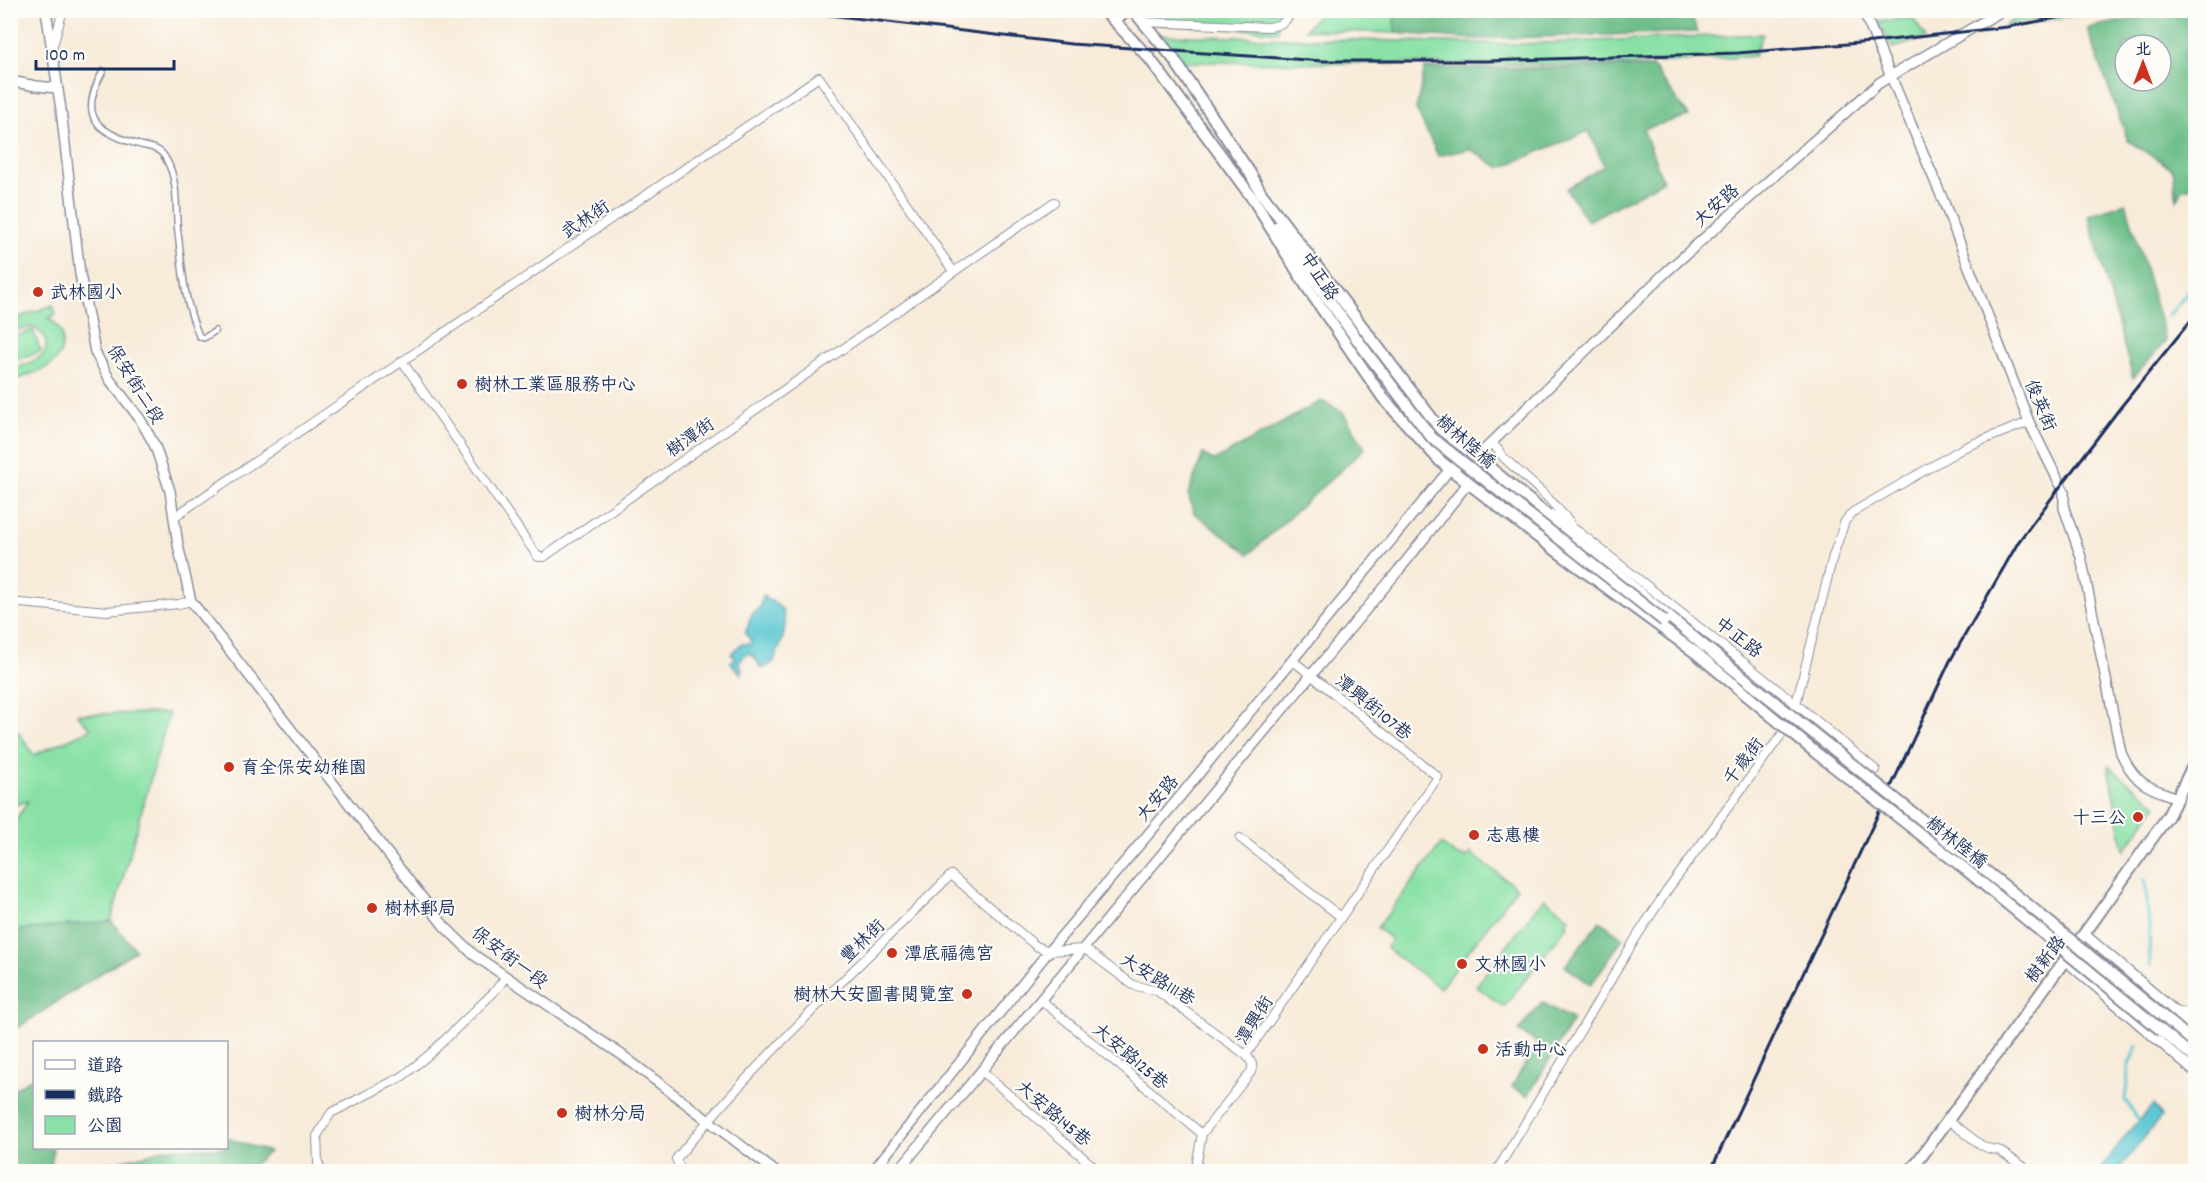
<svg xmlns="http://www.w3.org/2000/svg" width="2206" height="1182" font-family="Dekko,'LXGW WenKai TC',sans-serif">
<rect width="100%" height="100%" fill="#fdfcf7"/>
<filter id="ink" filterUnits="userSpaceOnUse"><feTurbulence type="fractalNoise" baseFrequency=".0167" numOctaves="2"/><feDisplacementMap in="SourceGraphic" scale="12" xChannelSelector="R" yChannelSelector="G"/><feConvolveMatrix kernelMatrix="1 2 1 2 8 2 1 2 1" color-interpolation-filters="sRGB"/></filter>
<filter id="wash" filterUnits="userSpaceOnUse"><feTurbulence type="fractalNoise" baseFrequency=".008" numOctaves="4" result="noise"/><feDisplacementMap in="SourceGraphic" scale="24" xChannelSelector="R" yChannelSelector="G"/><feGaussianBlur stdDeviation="1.35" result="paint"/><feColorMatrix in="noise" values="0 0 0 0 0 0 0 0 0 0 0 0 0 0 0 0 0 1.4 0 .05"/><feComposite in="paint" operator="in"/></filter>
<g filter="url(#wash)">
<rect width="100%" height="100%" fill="#f8ebd9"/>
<!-- green -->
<g fill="#89e1a5" stroke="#528882" stroke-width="1.5">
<path d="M2029 10H2108V11L2004 26Z"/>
<path d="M1140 11H1279L1278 31 1152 24Z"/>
<path d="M1321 11H1397L1394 21 1396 33 1305 30Z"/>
<path d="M1913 18 1926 38 1893 48 1877 21Z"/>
<path d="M1763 34 1754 56 1627 65 1185 62 1158 35 1518 44Z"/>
<path d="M53 305 56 315 48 318C56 323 62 330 62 341 64 368 31 374 11 381V369C24 364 50 360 46 341 44 334 39 330 32 327L11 332V320Z"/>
<path d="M33 330 41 351 11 362V338Z"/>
<path d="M169 713 111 921 11 931 10 829 28 801 11 806V733L17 730 34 755 91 729 77 714Z"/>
<path d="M2108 766 2157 805 2124 851Z"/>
<path d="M1441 844 1458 856 1467 857 1470 853 1517 888 1440 988 1386 948 1391 939 1377 928Z"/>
<path d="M1544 898 1570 918 1566 923 1568 925 1504 1007 1476 986Z"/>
</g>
<!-- forest -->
<g fill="#6ebf8a" stroke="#447774" stroke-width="1.5" fill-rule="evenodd">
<path d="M1397 10 1689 11 1698 32 1476 39 1396 33 1394 21Z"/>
<path d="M2175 10 2196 11 2195 44 2185 52 2187 109 2195 111V186L2181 190 2177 200 2173 169 2128 141 2087 28ZM2125 45H2161V81H2125Z"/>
<path d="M1653 67 1689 116 1643 129 1663 181 1588 221 1566 189 1604 166 1589 131 1500 168 1470 149 1438 156 1416 109 1425 68Z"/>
<path d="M2126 203 2166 341 2133 378 2088 215Z"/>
<path d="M1321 401 1343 412 1365 448 1249 554 1194 513 1188 494 1203 454 1214 461Z"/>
<path d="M111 921 136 950 11 1032V931Z"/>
<path d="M1600 921 1623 938 1591 985 1565 966Z"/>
<path d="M1542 1002 1573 1020 1528 1096 1512 1087 1537 1042 1518 1031Z"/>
<path d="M32 1078 34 1085V1148H53L51 1171H11V1091Z"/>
<path d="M227 1138 269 1152 245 1171H69L146 1155 165 1148H226Z"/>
</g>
<!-- water -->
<g fill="#5ac7d1" stroke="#3a7b98" stroke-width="1.5">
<path d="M764 595 766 599C790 606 787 627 780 646 778 651 775 660 772 664 769 666 766 667 763 668L760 667C757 660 755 655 747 653L738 663 742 667 741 674 730 662 735 658 731 654 741 644H750L751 641 745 633C753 618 744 620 761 606V601Z"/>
<path d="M2154 1105 2161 1117 2117 1171H2099L2129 1131Z"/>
</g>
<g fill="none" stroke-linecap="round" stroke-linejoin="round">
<!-- stream -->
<g stroke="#5ac7d1" stroke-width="3">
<path d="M2168 316 2196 283"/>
<path d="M2145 880 2149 926 2150 965"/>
<path d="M2137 1046 2129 1064 2125 1100 2140 1122"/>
</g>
</g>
</g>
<g filter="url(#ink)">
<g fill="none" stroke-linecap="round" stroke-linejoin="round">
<!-- pedestrian casing -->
<g stroke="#8a8d9c" stroke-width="8">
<path id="pedestrian" d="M103 71C79 114 93 131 137 144 150 148 160 146 167 161 179 183 175 208 178 233 181 255 183 289 190 310 192 319 196 327 199 336L204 338 215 331"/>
</g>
<!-- minor casing -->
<g stroke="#8a8d9c" stroke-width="10">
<g id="minor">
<path d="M1143 22 1269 27C1281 25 1287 22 1292 10"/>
<path d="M53 46 63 10"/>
<path d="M402 361 538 557H544L1054 202"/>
<path d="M1492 442 1504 458 1545 495 1570 522"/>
<path d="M1553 515 1579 532 1796 704 1876 770"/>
<path d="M174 517 819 77 953 271"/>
<path d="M10 602 107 611 179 604 191 601"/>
<path d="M1240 838 1341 917"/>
<path d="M1041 1000 1202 1134"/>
<path d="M2174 1010 2196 1015"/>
<path d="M981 1071 1098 1170 1110 1172"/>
<path d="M1948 1120 1981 1145 1990 1149 1998 1150 2032 1172"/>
<path d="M321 1172 318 1162 317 1136 331 1113 403 1076 431 1053 494 992 505 978"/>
<path d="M682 1172 676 1159C759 1057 857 968 951 875L1036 946 1049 951 1085 949 1133 985 1157 991 1246 1055"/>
<path d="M1195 1172 1202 1134 1251 1072C1254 1064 1251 1061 1246 1055L1438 777 1292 660"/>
<path d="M1496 1172 1637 936 1666 892 1782 734 1796 704 1833 556 1845 521 1853 512 1965 447 2029 422"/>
</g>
</g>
<!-- tertiary casing -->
<g stroke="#8a8d9c" stroke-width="12">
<g id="tertiary">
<path d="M46 10 61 110 80 274 95 352 110 380 140 419 155 446 170 491 178 545 191 601 445 927 474 955 622 1055 776 1172"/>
<path d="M1863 10 1945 205 2029 422 2064 492V508L2081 557 2121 753C2127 766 2136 781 2150 787 2159 792 2169 794 2178 799"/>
<path d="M10 81 36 86 57 88"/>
<path d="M2084 934 2196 1029"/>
<path d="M2065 960 2196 1073"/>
<path d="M872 1172 1049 951 1168 811 1450 469 1477 457 1666 272 1879 83 2003 10"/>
<path d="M897 1172 1403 565 1468 483 1474 465"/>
</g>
</g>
<!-- secondary casing -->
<g stroke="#8a8d9c" stroke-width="14">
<g id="secondary">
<path d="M1104 10 1150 59 1253 199 1307 287 1383 398 1440 461 1535 535 1696 653"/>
<path d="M1133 10 1173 58 1250 173 1261 193 1440 429 1477 457 1703 645"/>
<path d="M1114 21 1127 10"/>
<path d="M1276 227 1367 353"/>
<path d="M2170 1022 2196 1044"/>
<path d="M2162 1031 2196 1059"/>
<path d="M1910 1172 2092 923 2168 816 2196 760"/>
</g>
</g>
<!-- pedestrian -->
<use href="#pedestrian" stroke="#fff" stroke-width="5"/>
<!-- minor -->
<use href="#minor" stroke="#fff" stroke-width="8"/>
<!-- tertiary -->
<use href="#tertiary" stroke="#fff" stroke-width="9"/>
<!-- secondary -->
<use href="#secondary" stroke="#fff" stroke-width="10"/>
<!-- rail -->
<g stroke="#1b2f5e" stroke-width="3">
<path d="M788 10 1071 44 1323 61H1487L1738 53 1872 42 2007 27 2101 10"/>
<path d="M1710 1172 1950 661 2019 541 2120 408 2196 314"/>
</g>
<!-- secondary-bridge casing -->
<g stroke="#8a8d9c" stroke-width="14" stroke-linecap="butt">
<g id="secondary-bridge">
<path d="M1367 353 1432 438 1664 621"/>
<path d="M1703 645 2027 904 2170 1022"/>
<path d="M1696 653 1815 752 1965 869 2162 1031"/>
</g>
</g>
<!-- secondary-bridge -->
<use href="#secondary-bridge" stroke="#fff" stroke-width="10"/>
</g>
</g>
<!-- markers -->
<g fill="#c8321e" stroke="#fdfcf7" stroke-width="2">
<circle cx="38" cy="292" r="6"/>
<circle cx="462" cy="384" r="6"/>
<circle cx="229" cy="767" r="6"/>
<circle cx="2138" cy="817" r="6"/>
<circle cx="1474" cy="835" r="6"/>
<circle cx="372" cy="908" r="6"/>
<circle cx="892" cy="953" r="6"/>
<circle cx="1462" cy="964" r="6"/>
<circle cx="967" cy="994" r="6"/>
<circle cx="1483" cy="1049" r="6"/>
<circle cx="562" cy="1113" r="6"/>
</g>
<g text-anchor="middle" stroke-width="4.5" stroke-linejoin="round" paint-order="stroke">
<!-- street labels -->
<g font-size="18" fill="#1b2f5e" stroke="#fdfcf7">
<text transform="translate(1716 205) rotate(-42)" y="6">大安路</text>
<text transform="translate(585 219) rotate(-34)" y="6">武林街</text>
<text transform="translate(1320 276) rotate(57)" y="6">中正路</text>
<text transform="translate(136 384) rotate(58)" y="6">保安街二段</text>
<text transform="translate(2041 405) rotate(67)" y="6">俊英街</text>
<text transform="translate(690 437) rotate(-35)" y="6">樹潭街</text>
<text transform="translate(1466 441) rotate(41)" y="6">樹林陸橋</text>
<text transform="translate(1739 637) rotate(38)" y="6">中正路</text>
<text transform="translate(1374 707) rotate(39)" y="6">潭興街107巷</text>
<text transform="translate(1743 761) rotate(-53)" y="6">千歲街</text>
<text transform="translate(1157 798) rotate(-50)" y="6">大安路</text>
<text transform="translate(1957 842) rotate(38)" y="6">樹林陸橋</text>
<text transform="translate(862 941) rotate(-44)" y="6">豐林街</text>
<text transform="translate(510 957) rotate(37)" y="6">保安街一段</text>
<text transform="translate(2045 959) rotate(-53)" y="6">樹新路</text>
<text transform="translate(1158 979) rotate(31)" y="6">大安路111巷</text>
<text transform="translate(1254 1020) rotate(-58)" y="6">潭興街</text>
<text transform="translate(1131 1056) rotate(40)" y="6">大安路125巷</text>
<text transform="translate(1054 1113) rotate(40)" y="6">大安路145巷</text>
</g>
<!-- poi labels -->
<g font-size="18" fill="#1b2f5e" stroke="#fdfcf7" text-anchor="start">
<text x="50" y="298">武林國小</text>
<text x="474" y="390">樹林工業區服務中心</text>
<text x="241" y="773">育全保安幼稚園</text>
<text x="2126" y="823" text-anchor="end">十三公</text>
<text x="1486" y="841">志惠樓</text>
<text x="384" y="914">樹林郵局</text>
<text x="904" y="959">潭底福德宮</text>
<text x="1474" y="970">文林國小</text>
<text x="955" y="1000" text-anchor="end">樹林大安圖書閱覽室</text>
<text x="1495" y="1055">活動中心</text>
<text x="574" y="1119">樹林分局</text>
</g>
</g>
<!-- margin -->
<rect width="2206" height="1182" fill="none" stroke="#fdfcf7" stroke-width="36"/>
<!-- legend -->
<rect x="33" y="1041" width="195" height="108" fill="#fdfcf7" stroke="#a3aaba" stroke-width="1.5"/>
<rect x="45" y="1060" width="30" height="9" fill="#ffffff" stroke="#a3aaba" stroke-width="1.5"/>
<text x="87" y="1071" font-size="18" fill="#1b2f5e">道路</text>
<rect x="45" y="1090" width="30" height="9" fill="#1b2f5e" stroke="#a3aaba" stroke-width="1.5"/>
<text x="87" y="1101" font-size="18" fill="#1b2f5e">鐵路</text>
<rect x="45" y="1116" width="30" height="18" fill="#89e1a5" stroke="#a3aaba" stroke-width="1.5"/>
<text x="87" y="1131" font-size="18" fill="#1b2f5e">公園</text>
<!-- north arrow -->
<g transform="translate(2143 63)"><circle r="28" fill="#fdfcf7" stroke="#a3aaba" stroke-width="1.5"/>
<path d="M0-4.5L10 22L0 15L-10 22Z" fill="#c8321e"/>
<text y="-9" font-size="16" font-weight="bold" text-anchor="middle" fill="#1b2f5e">北</text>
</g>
<!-- scale -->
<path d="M36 60v9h138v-9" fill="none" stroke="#1b2f5e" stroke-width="3"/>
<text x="45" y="60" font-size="18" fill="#1b2f5e" stroke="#fdfcf7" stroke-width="4.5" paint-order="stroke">100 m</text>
</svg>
